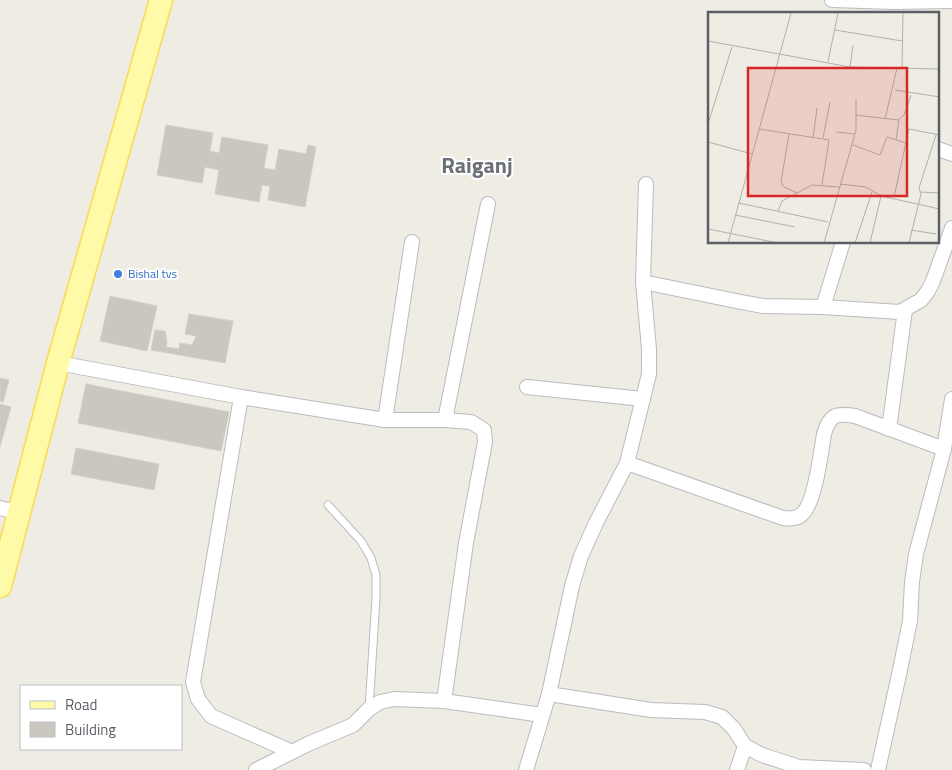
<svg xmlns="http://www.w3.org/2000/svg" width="952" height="770" font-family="'Titillium Web',sans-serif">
<rect width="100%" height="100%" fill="#efede3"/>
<!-- building -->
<g fill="#cac7c0" stroke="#d4d0c1">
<path d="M166 125 213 133 210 151 219 153 222 137 268 145 264 168 275 170 279 149 306 154 308 145 316 147 305 207 268 200 270 186 262 185 259 202 215 194 219 170 205 167 202 183 157 175Z"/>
<path d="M110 296 157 306 147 351 100 341Z"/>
<path d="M189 314 233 321 225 363 151 350 155 330 165 331 167 342 166 347 179 349 180 343 192 345 196 336 185 334Z"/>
<path d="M0 378 9 380 3 402 0 401Z"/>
<path d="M86 384 229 412 221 451 78 423Z"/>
<path d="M0 404 11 407 0 447Z"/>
<path d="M76 448 159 464 154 490 71 474Z"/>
</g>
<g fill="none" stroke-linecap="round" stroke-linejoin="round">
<!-- service casing -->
<g stroke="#b8bbc0" stroke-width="9">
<path id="service" d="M328 505 361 541 371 558 376 575V598L369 709"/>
</g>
<!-- minor casing -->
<g stroke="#b8bbc0" stroke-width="16">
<g id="minor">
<path d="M832 0 894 2 952 1"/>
<path d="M938 149 952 154"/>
<path d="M643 282 741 302 763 306 823 307 900 312 921 300 928 291 933 281 952 228"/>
<path d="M823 307 843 242"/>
<path d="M58 363 241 397 385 420H445L471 422 484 430 485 442 466 543 444 701"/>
<path d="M527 387 643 399"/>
<path d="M241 397 193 682 198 699 211 716 292 752"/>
<path d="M385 420 412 242"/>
<path d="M445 420 488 204"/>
<path d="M889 429 905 310"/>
<path d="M627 463 783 518C790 519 797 519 802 514 815 504 821 452 824 434 830 414 836 413 855 416L944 449"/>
<path d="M0 508 19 513"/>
<path d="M549 694 651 710 705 712 722 717 734 729 745 746 762 755 799 767 864 770"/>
<path d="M256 770 308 744 353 725 369 709 380 702 394 699 444 701 542 715"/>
<path d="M526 770 549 694 572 586 581 556 596 523 627 463 649 374V349L643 282 646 184"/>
<path d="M737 770 745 746"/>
<path d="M878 770 900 670 910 621 912 582 916 554 944 449 952 399"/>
</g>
</g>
<!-- primary casing -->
<g stroke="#f8da53" stroke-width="25">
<path id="primary" d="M0 586 58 363 161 0"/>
</g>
<!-- service -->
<use href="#service" stroke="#fff" stroke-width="7"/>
<!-- minor -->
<use href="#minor" stroke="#fff" stroke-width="14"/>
<!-- primary -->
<use href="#primary" stroke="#fffaa8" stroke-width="22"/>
</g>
<!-- markers -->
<circle fill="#3f7fe0" stroke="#fff" stroke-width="2" cx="118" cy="274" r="5"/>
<g text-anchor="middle" stroke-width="4" stroke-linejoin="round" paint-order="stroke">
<!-- shop labels -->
<g font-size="12" fill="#366cbe" stroke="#fff" text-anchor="start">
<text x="128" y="278">Bishal tvs</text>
</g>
<!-- town labels -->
<g font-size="22" font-weight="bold" fill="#6c7077" stroke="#fff">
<text x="477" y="173">Raiganj</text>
</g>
</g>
<!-- overview -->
<g transform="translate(708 12)">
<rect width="231" height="231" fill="#efede3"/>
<path fill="none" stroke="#b0b0ad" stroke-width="1" d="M127 18 194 29M0 29 142 55 232 57M120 50 130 1M142 55 145 33M194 56 195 1M187 78 232 85M147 103 190 108 196 103 203 83M177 107 189 56M0 112 24 35M51 117 121 128 114 173M128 120 147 122M81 122 73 170 76 175 89 181M105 126 109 96M115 126 122 90M188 128 191 108M0 130 44 142M145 133 172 143 179 125 198 131M132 172 158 175 173 184 232 197M213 180 232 181M186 185 201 117 232 123M31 191 120 210M70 199 74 189 104 173 131 175M27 203 87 215M0 217 70 231M203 218 228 222M20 231 83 1M116 231 148 118V87M147 231 164 180M162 231 173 184M201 231 213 182 211 176 228 123"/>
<path fill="#d62828" fill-opacity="0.15" stroke="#d62828" stroke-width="2.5" d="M40 56H199V184H40Z"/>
<rect width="231" height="231" fill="none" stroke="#5b5f65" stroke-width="2.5"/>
</g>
<!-- legend -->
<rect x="20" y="685" width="162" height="65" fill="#ffffff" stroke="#bdbfc1"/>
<rect x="30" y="701" width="25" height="8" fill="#fffaa8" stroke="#bdbfc1"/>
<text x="65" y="710" font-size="15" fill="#5b5f65">Road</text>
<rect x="30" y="722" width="25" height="15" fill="#cac7c0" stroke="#bdbfc1"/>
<text x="65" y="735" font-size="15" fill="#5b5f65">Building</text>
</svg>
